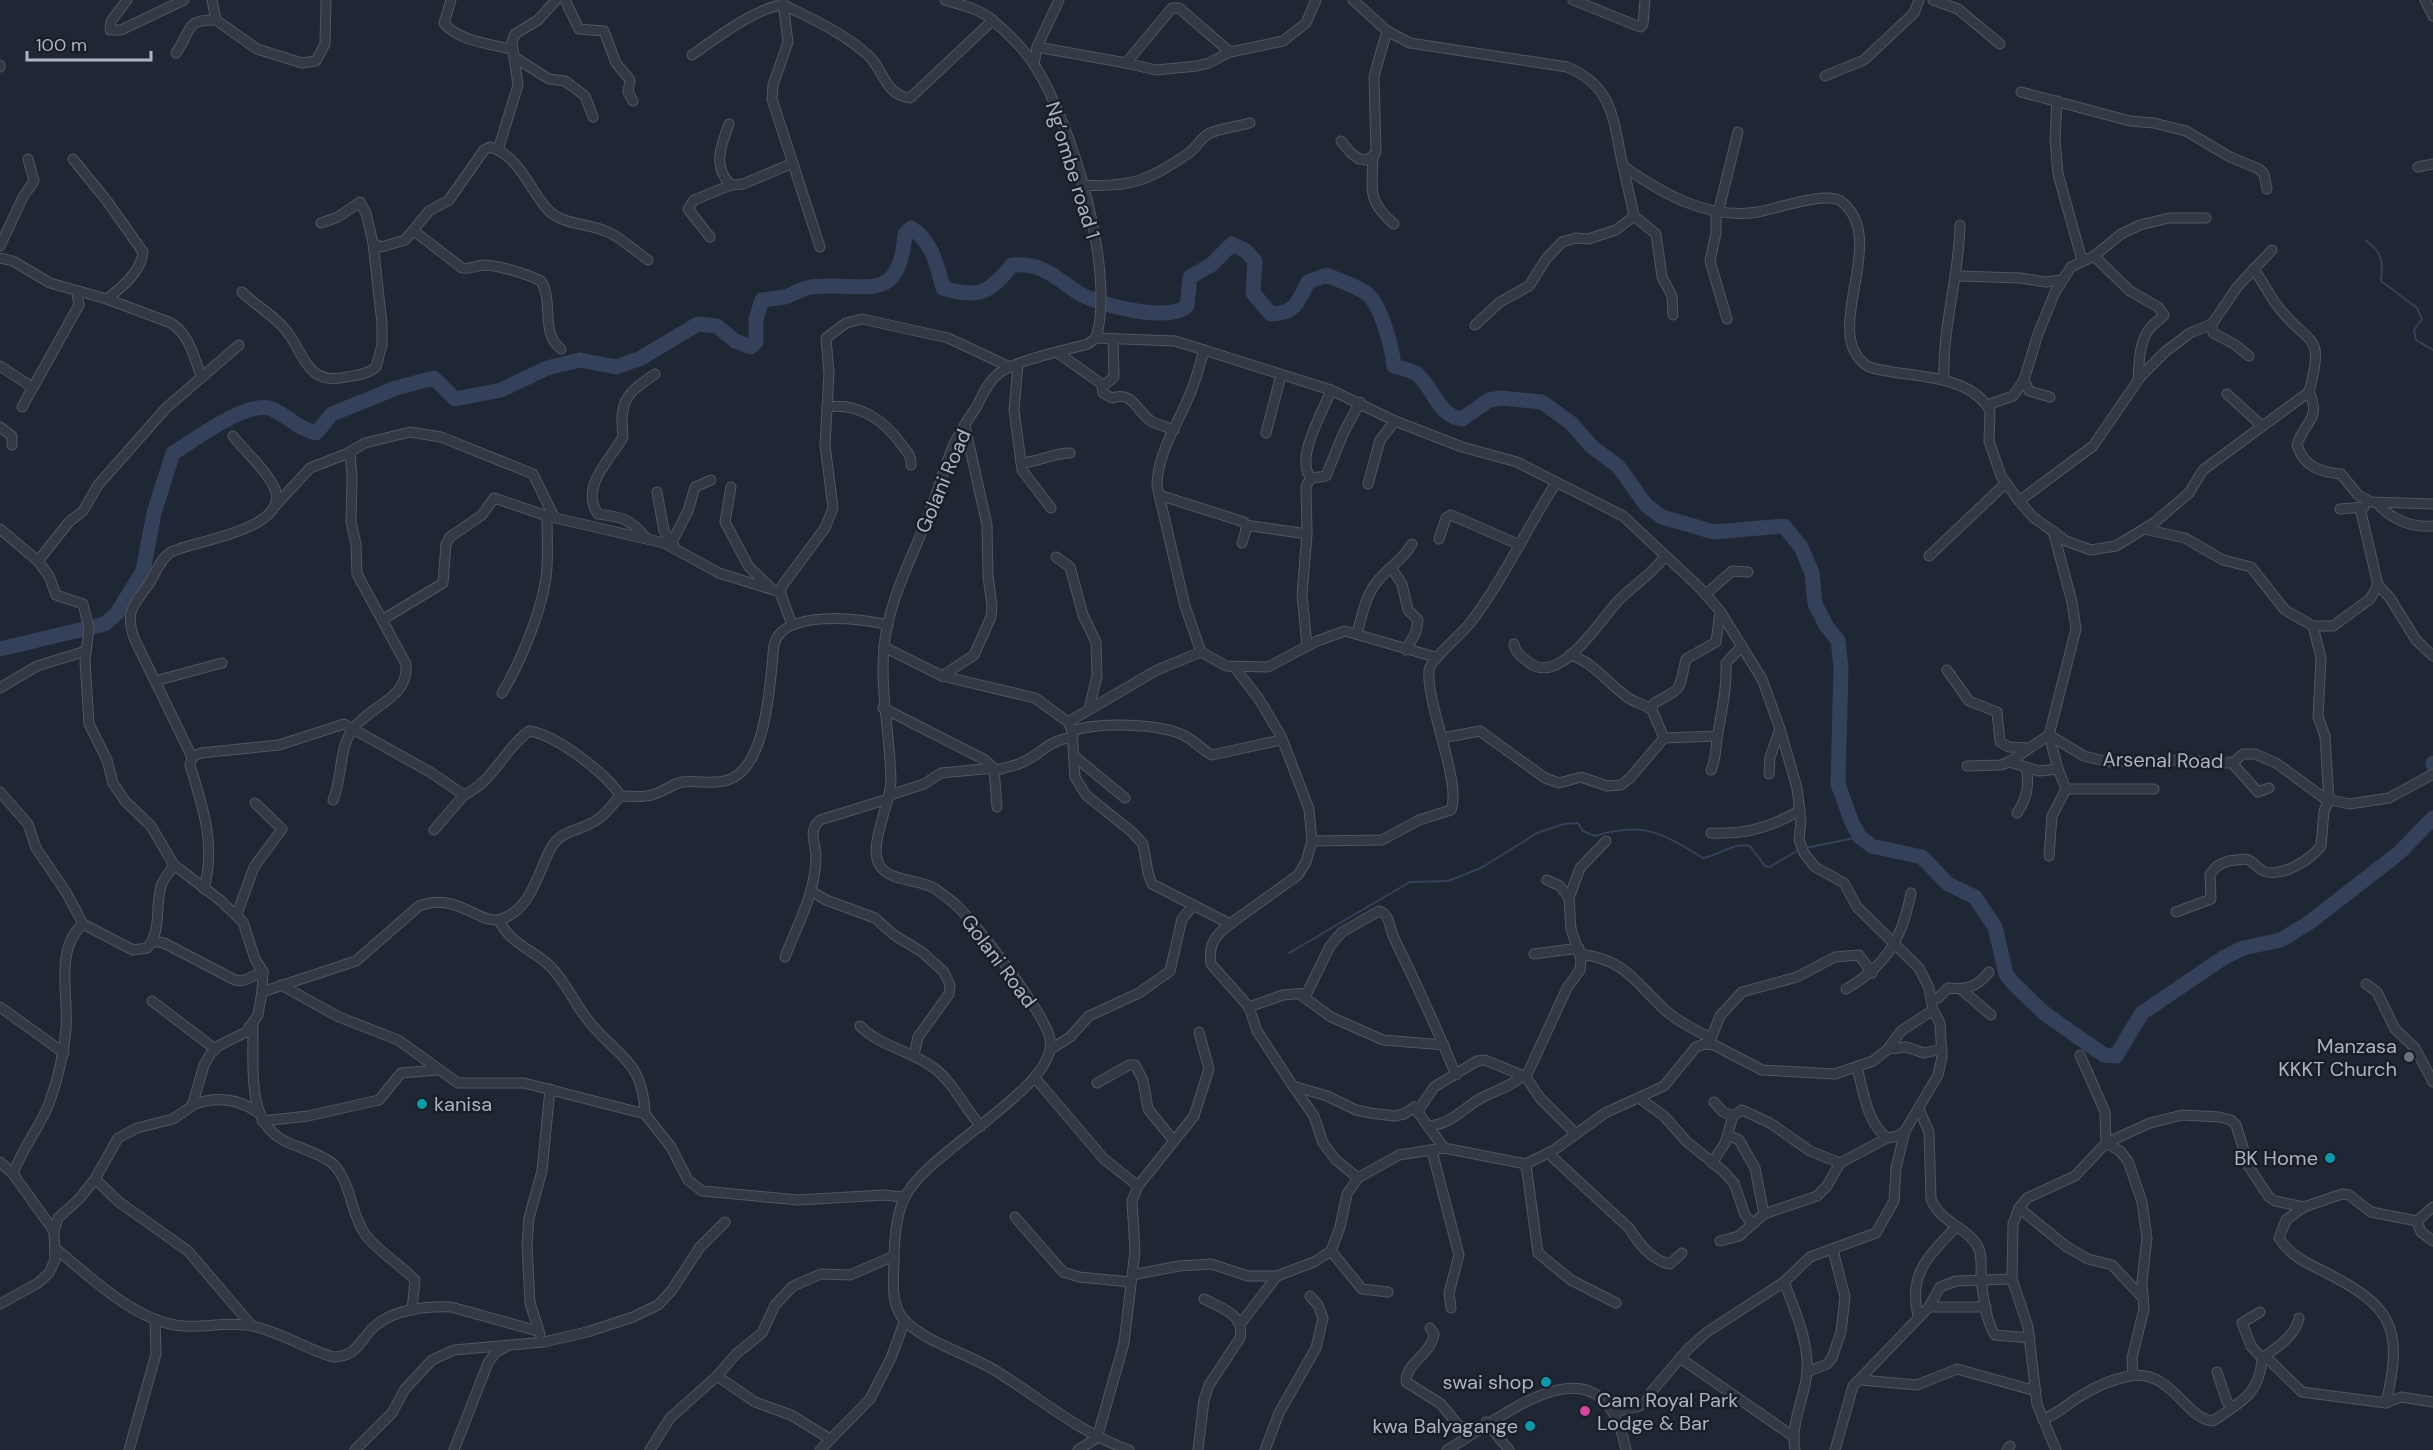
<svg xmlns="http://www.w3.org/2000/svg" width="2433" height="1450" font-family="'DM Sans',sans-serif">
<rect width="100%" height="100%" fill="#202734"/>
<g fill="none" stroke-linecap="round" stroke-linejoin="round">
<!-- stream -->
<g stroke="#35405a" stroke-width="2">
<path d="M2366 241C2383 252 2383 262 2381 281L2417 308 2422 319 2414 330 2416 340 2433 350"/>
<path d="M1805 848 1860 837"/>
<path d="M1289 953 1410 882 1448 881 1481 868 1537 833 1564 824 1578 823 1583 831 1595 836C1645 821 1661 833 1703 858 1719 855 1735 842 1750 846L1765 866 1770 867 1800 849"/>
</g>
<!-- river -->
<g stroke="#35405a" stroke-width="15">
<path d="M0 649 105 624 117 613 143 571 154 513 173 453C195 440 248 399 272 409 288 416 298 429 316 433L332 414 396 388 434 378 455 399 501 390 547 368 580 360 616 367 641 358 698 324 717 326 735 341 751 347 756 342V319L762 300C770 299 778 298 785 297 794 294 802 288 811 287 866 281 899 307 905 234L911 228C932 241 937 265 943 288 978 299 990 293 1012 265 1041 262 1055 277 1077 292 1097 305 1168 323 1187 306L1190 277 1211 265 1232 244 1246 251 1255 261 1253 293 1271 314C1296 313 1297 303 1308 282L1327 275C1340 281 1354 285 1366 293 1381 303 1392 348 1394 366 1401 368 1411 370 1417 374 1434 388 1437 415 1462 419L1489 400 1501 398 1542 402 1571 423 1592 447 1618 466 1646 505 1662 517 1714 532 1784 526 1801 547 1812 573 1815 604 1827 627 1838 640 1841 668 1838 784 1852 823 1860 837 1872 846 1922 857 1948 884 1975 897 1995 927 2006 974 2012 982 2044 1013 2104 1055 2116 1056 2142 1013 2223 958 2243 948 2281 940 2310 922 2399 853 2433 818"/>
<path d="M2433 763V764"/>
</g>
<!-- street casing -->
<g stroke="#515663" stroke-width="11">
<g id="street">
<path d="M127 0 111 21 110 30H121L184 0"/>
<path d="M212 0 216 20 257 49 302 63 316 61 325 44 326 0"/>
<path d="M451 0 444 23C458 41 490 44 511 49"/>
<path d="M565 0 579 29 604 31 616 63 630 80 628 92 633 101"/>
<path d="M945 0C961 5 978 8 991 19 1006 31 1025 50 1035 66 1072 123 1116 272 1096 338L1088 344C1066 350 1012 361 997 375 988 382 982 396 977 406 969 418 960 431 954 444 944 467 938 491 929 514 912 559 889 598 884 647 880 692 890 735 891 780 891 804 867 846 880 866 891 882 918 879 934 888 941 893 951 900 957 906 977 925 1046 1015 1050 1039 1060 1087 925 1151 904 1199 895 1218 894 1243 894 1264 893 1283 891 1306 905 1321 927 1343 969 1354 996 1371 1040 1398 1080 1433 1129 1450"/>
<path d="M1353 0 1387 31 1410 43 1567 67C1611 85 1613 116 1621 157 1625 176 1630 196 1634 216L1616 230 1588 239 1576 238 1562 242 1546 259 1529 286 1500 302 1475 325"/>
<path d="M1573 0 1640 27 1643 24 1645 0"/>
<path d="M1933 0 1958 9 2000 44"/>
<path d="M2425 0 2433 16"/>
<path d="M783 2 788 42 773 85 772 99 820 247"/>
<path d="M1037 47 1126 63 1172 8H1179L1230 52"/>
<path d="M176 53C192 31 184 19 216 20"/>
<path d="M692 55C712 41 760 5 784 5 814 20 844 33 869 56 884 71 885 95 910 98L993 20"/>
<path d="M514 57 549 79 565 81 576 89 585 96 593 117"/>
<path d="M1126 63 1156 70 1197 66 1209 63 1230 52 1283 41 1306 23 1316 0"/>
<path d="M0 65V67"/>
<path d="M1034 65 1037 47 1059 0"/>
<path d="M1825 76 1864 60 1914 13 1919 0"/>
<path d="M2021 92 2130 121 2154 123 2186 131 2230 157 2259 169 2264 174 2267 189"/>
<path d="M2057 101 2055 139 2058 174 2082 260"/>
<path d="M729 124C721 145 712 167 731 185L743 184 793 163"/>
<path d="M1341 141 1351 153 1359 159 1367 160 1376 153 1374 76 1387 31"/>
<path d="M498 150 518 85 512 42 515 34 538 20 556 0"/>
<path d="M1373 158C1372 190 1367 201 1394 224"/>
<path d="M73 159 107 201 143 252C141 272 122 287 107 299"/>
<path d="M1623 166C1663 194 1708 220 1758 212 1776 209 1827 190 1842 202 1890 241 1820 331 1866 365 1873 370 1884 370 1892 372 1924 377 1973 378 1990 411L1989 441 2001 476 2019 501 2033 517 2066 541 2091 550 2116 546 2155 522 2189 493 2203 470 2309 392C2325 332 2311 348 2279 308 2269 296 2263 280 2253 269"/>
<path d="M2418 167 2433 164"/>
<path d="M1082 185C1130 188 1151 180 1190 152 1197 147 1202 136 1210 133 1220 129 1238 126 1250 123"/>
<path d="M1716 212V233L1710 261 1727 319"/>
<path d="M1718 213 1738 132"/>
<path d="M1634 216 1656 234 1662 277 1672 296 1673 315"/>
<path d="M321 223 338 217 360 202 366 213 373 243 381 247 405 240 429 211 449 200 484 150 490 147C521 157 529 190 549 211 565 226 591 223 610 233 624 240 635 251 648 260"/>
<path d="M414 231 462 268C471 270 476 265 485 265 501 266 527 274 541 281 554 302 540 333 561 349"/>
<path d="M710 237 688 209 694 200 731 185"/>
<path d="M0 246 23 197 34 181 28 159"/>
<path d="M2094 256 2130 291 2158 307 2164 315C2160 320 2154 323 2150 328 2139 341 2139 364 2138 379"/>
<path d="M0 258 13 261 50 283 107 299 171 323C189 334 194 357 201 376"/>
<path d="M1957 276 2020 278 2046 282 2061 280"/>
<path d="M242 292C255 305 272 314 284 328 304 350 305 387 346 377 357 375 366 375 376 367L382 345V324L373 243"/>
<path d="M1096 338 1175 341 1204 350 1331 390 1395 421 1462 447 1517 462 1623 516 1700 588 1720 611 1762 679 1780 729 1797 788 1801 821 1799 840 1804 853 1815 867 1844 883 1857 907 1919 968 1929 988 1933 1010 1940 1023 1942 1057 1938 1075 1905 1131 1896 1168 1894 1201 1876 1233 1810 1257 1784 1282 1707 1332 1688 1349 1652 1391 1646 1402 1637 1407 1614 1412"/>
<path d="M1113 338 1114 377 1102 387 1103 393 1112 398C1134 391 1136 411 1151 421 1158 425 1167 427 1174 430"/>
<path d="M1058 353 1103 385"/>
<path d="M2249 356 2234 344 2213 333 2212 324 2238 286 2272 250"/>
<path d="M1018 365 1014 410 1022 470 1051 508"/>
<path d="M0 366 32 387"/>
<path d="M1944 380C1942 327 1959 278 1960 225"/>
<path d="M2309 392C2322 420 2304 421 2297 445 2304 467 2320 472 2341 474L2358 495 2371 502 2433 504"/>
<path d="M2227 394 2262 426"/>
<path d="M2050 397 2029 391 2024 380 2038 334 2055 292 2071 267 2094 256 2121 234 2140 225 2169 218H2206"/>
<path d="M1987 405 2013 396 2024 380"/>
<path d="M22 407 79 305 77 293"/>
<path d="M827 407C858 402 884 420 902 445 907 452 912 456 911 465"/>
<path d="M0 427 12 436V445"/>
<path d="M1266 433 1281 375"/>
<path d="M1021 463C1039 462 1052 453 1070 453"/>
<path d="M1311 478C1294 458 1324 411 1331 390"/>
<path d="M1368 484 1380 440 1395 421"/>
<path d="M731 487 725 522 749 567 770 587"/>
<path d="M657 492 664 531 674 546"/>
<path d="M1159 495 1244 522 1246 530 1242 543"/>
<path d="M2019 501 2093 446 2141 376 2165 352 2190 333 2212 324"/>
<path d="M2377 503C2391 519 2411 528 2433 526"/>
<path d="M275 506 310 468 346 454 365 443 410 432 441 437 533 474 554 517"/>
<path d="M2340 509 2364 507"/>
<path d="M1245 525 1307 534"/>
<path d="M0 529 38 561 49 576 56 595 83 604 89 628 85 661 89 724 107 760 113 783 125 801 151 826 174 865 220 900 243 922 255 959 263 972 262 992 258 1015 246 1032 218 1046 211 1053 204 1065 192 1106 173 1119 137 1128 118 1138 95 1179 79 1199 58 1218 54 1231 55 1260 49 1273 38 1283 0 1304"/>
<path d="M2144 529 2185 538 2223 560 2251 567 2285 610 2313 626H2333L2370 599 2378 585 2360 508"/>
<path d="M2053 531 2072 602 2076 629 2049 735 2084 756 2109 762 2183 760 2226 763 2234 762 2243 754H2255L2276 763 2324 798 2349 804 2389 798 2433 774"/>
<path d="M646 538C630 518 621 517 598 514 579 487 611 459 623 437 619 400 626 394 655 374"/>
<path d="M1439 539 1446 518 1451 515 1520 545"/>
<path d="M672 542 688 511 695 487 711 480"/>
<path d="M1929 556 2006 483"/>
<path d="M1056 557 1070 567 1083 615 1096 642 1097 676 1089 709"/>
<path d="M38 561 69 522 83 511 98 485 166 408 239 345"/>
<path d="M1392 569 1402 584 1408 610 1418 620 1416 632 1406 650"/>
<path d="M2378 585 2390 598 2416 640 2433 656"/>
<path d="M1706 594 1732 571 1748 572"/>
<path d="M382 620 443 583 446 544 450 537 482 515 494 498 547 516 664 543 719 573 780 592"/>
<path d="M792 625 780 592 782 586 825 528 833 508 825 445 829 373 826 338 846 323 862 319 948 338 1010 367"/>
<path d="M1357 633C1362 617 1365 597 1376 583 1386 569 1403 560 1412 544"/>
<path d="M1514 644C1516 654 1523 658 1531 664 1562 684 1601 619 1618 601 1633 585 1652 575 1665 556"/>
<path d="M1307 646 1302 594 1307 534 1306 486 1311 478 1326 476 1343 434 1360 402"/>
<path d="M884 647 942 676 1035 698 1068 722 1072 731 1075 777 1086 795 1132 832 1143 844 1148 873 1152 884 1230 924 1298 875 1306 862 1312 841 1309 809 1281 736 1259 699 1235 668"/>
<path d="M1201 652 1226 666 1268 667 1317 641 1345 631 1435 657"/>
<path d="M1570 655C1595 663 1606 682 1627 697 1635 703 1644 704 1652 710L1664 738"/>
<path d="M1947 670 1969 701 1997 712 2000 742 2009 747 2027 748"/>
<path d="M942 676 974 655 991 617 992 606 988 576 987 525 965 426"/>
<path d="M155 681 222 663"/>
<path d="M0 688 37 666 86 651"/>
<path d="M502 693C521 662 545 604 547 567 548 551 547 533 547 516"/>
<path d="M883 708 985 760 994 768 997 807"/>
<path d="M1652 710 1654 703C1684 687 1678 692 1686 659L1716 642 1720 612"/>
<path d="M1068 722 1157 670 1201 652 1185 606 1157 486C1157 453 1178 424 1190 394 1196 380 1200 364 1204 350"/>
<path d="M1072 731C1098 722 1160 723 1185 736 1195 741 1202 750 1212 755L1281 740"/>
<path d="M1442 738 1480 731 1545 778 1559 783 1581 777 1607 786 1621 785 1630 778 1664 738 1717 736"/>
<path d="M1074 756 1125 798"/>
<path d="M192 757 134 638C126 614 131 608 145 589 154 579 159 559 171 552 190 541 297 530 273 485 263 466 246 453 233 436"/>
<path d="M2009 762 2049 735 2058 769"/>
<path d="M2231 762 2258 792 2269 788"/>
<path d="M1967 766 2001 765 2009 762 2039 771 2058 769 2066 789 2052 816 2049 856"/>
<path d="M1711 770C1717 758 1715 747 1718 733 1722 709 1727 687 1726 663L1742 646"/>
<path d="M994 772C1003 767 1012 767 1021 763 1044 753 1044 742 1073 737"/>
<path d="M1769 774 1770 757 1780 729"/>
<path d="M2066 789H2154"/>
<path d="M0 792 28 824 36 848 66 892 83 924"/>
<path d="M890 795 924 784 941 773 994 768"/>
<path d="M333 800C343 778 338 749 353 729 370 705 409 699 406 664L357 574 356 544 351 522 352 477 350 453"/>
<path d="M2017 813C2027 799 2030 785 2026 768"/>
<path d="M434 830 464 795"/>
<path d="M1711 833C1742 835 1773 827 1800 810"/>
<path d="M1312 841 1382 840 1419 820 1451 810C1462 783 1426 704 1429 670 1430 660 1461 635 1470 623 1504 579 1526 529 1556 483"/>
<path d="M1547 880 1560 886 1569 898 1571 929 1581 960 1580 970 1567 988 1526 1077 1540 1098 1576 1134"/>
<path d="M204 889C216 844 203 808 190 765L192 757 201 753 279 745 344 724 430 772 464 795C496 779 503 750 529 731 557 735 605 773 621 796"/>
<path d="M811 891 826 900 875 918 894 935 922 952 944 972 950 985 949 994 918 1037 914 1055"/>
<path d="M1569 898 1580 868 1606 841"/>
<path d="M2176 912 2211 899 2210 874 2217 866 2228 861 2246 859C2254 861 2258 870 2266 872 2284 876 2310 860 2321 846L2324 811 2329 801 2325 736 2318 717 2321 658 2313 626"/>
<path d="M237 914 254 867 282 829 255 803"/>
<path d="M499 920C510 944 532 949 550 966 565 981 574 1002 587 1019 616 1057 643 1058 645 1114"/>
<path d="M1230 924C1215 935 1208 945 1211 964L1249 1007 1257 1031 1293 1086 1327 1096 1356 1110 1370 1113 1394 1116 1404 1114 1415 1107"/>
<path d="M153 941 164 943 235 980 242 981 263 972"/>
<path d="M1534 954 1579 948"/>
<path d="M1581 954C1627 961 1634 981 1664 1009 1677 1021 1695 1030 1711 1038"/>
<path d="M785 957C798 923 816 893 816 855 815 841 808 831 820 820L888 799"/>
<path d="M2366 984 2377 992 2395 1029 2415 1048 2433 1082"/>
<path d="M281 985 339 1017 398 1040 458 1083H524L645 1114 671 1147 688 1180 702 1191 798 1200 883 1195 904 1197"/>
<path d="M1846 989C1887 965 1902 939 1911 893"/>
<path d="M1962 990 1991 1015"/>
<path d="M262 992 356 961 419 906C458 891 479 926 501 919 532 910 538 870 552 846 564 828 583 831 598 819 607 813 613 803 621 796 632 796 641 798 652 795 663 792 672 784 682 782 697 780 713 785 728 780 768 767 770 679 774 645 782 609 861 618 888 625"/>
<path d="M1301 995 1331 1017 1383 1040 1444 1045"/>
<path d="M1938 998 1948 988C1967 990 1977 987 1989 972"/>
<path d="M152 1001 215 1049"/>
<path d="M0 1007 64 1053"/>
<path d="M1249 1007 1283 995 1307 993 1330 946 1342 932 1379 911C1391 914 1389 930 1395 940 1417 985 1437 1029 1456 1075"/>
<path d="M253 1023C254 1061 245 1120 283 1140 298 1148 320 1153 333 1164 351 1181 351 1215 365 1234 377 1251 400 1264 415 1280L412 1310"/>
<path d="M860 1026C881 1047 910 1050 934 1068 954 1083 964 1108 981 1126"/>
<path d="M1709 1044 1720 1016 1742 992 1797 977 1835 957 1859 955 1872 973"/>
<path d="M1051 1049 1070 1037 1089 1016 1139 993 1170 971 1182 919 1192 907"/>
<path d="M1888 1049 1906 1047 1924 1053 1942 1049"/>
<path d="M2080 1055 2105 1112 2106 1143 2120 1151 2128 1161 2142 1202 2147 1238 2142 1281 2144 1309 2132 1358 2133 1375"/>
<path d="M1857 1068C1864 1092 1866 1121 1887 1138L1898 1136 1905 1131"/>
<path d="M1035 1078 1104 1159 1138 1186"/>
<path d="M1097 1083 1129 1065H1135L1143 1080 1148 1109 1174 1141"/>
<path d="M1293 1086 1314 1116 1323 1143 1336 1160 1358 1178"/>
<path d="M1639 1098 1664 1116 1687 1142 1722 1170 1734 1183 1745 1215 1752 1223"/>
<path d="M1714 1102 1723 1112 1733 1116"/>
<path d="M192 1105C216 1096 239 1098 260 1114"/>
<path d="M1414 1107 1444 1148"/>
<path d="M1919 1109 1929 1132 1931 1199C1941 1224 1970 1228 1979 1249 1982 1257 1981 1268 1981 1276 1982 1292 1986 1322 1995 1335L2030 1338"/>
<path d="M1418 1111 1434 1087 1477 1061 1485 1060 1526 1077"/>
<path d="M262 1121 308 1116 379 1100 401 1073 437 1070"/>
<path d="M1428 1126C1454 1124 1464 1106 1485 1096 1498 1090 1512 1086 1522 1076"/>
<path d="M1728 1135 1739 1140 1755 1168 1764 1214"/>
<path d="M1432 1151 1459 1255 1449 1293 1451 1308"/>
<path d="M1548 1153 1629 1228C1639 1244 1652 1261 1670 1264L1682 1253"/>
<path d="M0 1162 13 1174 54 1231"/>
<path d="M1712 1163 1725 1143 1733 1116 1742 1110 1770 1123 1810 1151 1840 1163"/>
<path d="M1526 1164 1538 1253 1571 1280 1616 1303"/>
<path d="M13 1174C23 1146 41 1126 50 1101 58 1078 64 1053 66 1029 69 997 54 949 83 924L133 950 147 948C162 931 155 907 161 886 163 879 170 872 174 865"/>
<path d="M95 1179 119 1202 188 1251 252 1326"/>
<path d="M2019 1208 2067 1247 2088 1259 2112 1265 2142 1297"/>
<path d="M1015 1217 1063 1272 1079 1277 1130 1282"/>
<path d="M2417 1221 2421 1232 2433 1241"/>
<path d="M1720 1241 1739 1236 1764 1214 1817 1196 1827 1186 1840 1163 1887 1138"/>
<path d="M55 1248C89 1276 137 1323 183 1326 205 1328 229 1321 252 1326 279 1331 305 1349 333 1357 359 1356 358 1341 375 1326 394 1309 427 1306 451 1307L538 1331"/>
<path d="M1331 1251 1362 1289 1388 1292"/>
<path d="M1132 1275 1179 1266 1211 1264 1248 1276H1277L1314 1262 1331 1251 1340 1227 1347 1194 1358 1178 1399 1155 1444 1148 1526 1164 1554 1150 1605 1113 1664 1086 1696 1047 1704 1044 1714 1045 1762 1070 1835 1074 1873 1061 1888 1049 1901 1031 1933 1010"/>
<path d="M1784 1282C1795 1310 1809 1342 1807 1372 1805 1398 1790 1423 1795 1450"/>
<path d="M1929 1307H1986"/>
<path d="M1918 1316C1908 1274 1928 1257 1955 1228"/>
<path d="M1241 1323 1277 1276"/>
<path d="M1430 1328 1434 1334C1432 1354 1405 1363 1406 1382L1441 1404 1467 1436"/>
<path d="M540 1334 530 1303 527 1245 529 1218 542 1171 550 1089"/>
<path d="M2265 1356 2302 1392 2386 1403C2404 1327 2392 1306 2323 1271 2306 1263 2290 1255 2279 1238L2286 1220 2304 1207"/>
<path d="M1680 1358 1794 1437"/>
<path d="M2262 1358C2277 1348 2295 1336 2299 1318"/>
<path d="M1807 1372 1827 1364 1832 1358 1841 1332 1845 1297 1833 1250"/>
<path d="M2217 1372 2227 1402 2233 1407"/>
<path d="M717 1376 755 1402 791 1415 830 1439"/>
<path d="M1861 1380 1917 1385 1957 1369 2036 1391"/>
<path d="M2386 1403 2401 1397 2433 1402"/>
<path d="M2043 1419C2058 1414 2066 1405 2079 1397 2093 1388 2113 1379 2130 1376 2172 1369 2186 1420 2213 1421 2241 1402 2260 1394 2262 1358L2251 1346 2242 1323 2260 1312"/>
<path d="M1486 1422 1509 1450"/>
<path d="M129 1450 156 1354 155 1319"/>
<path d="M355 1450 392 1413 405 1389 432 1360 454 1350 544 1342 587 1332 633 1317 658 1305 672 1290 700 1247 725 1222"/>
<path d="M454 1450 488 1363 496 1352 504 1348"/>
<path d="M650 1450 670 1418 717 1376 736 1354 762 1333 775 1305 793 1286 821 1274 850 1275 894 1256"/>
<path d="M820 1450 870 1399 891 1358 905 1320"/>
<path d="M1078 1450 1097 1438 1124 1343 1135 1251 1132 1201 1138 1186 1194 1116 1209 1069 1199 1032"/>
<path d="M1198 1450 1204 1400 1209 1385 1240 1338C1245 1315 1222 1308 1204 1299"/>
<path d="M1265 1450 1279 1413 1316 1348 1323 1318 1318 1305 1310 1296"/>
<path d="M1447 1450C1505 1416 1602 1330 1626 1450"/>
<path d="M1835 1450 1853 1386 1929 1307 1940 1287 1956 1281 2012 1279"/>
<path d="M2007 1450 2010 1446"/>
<path d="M2056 1450 2037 1404 2028 1327 2012 1279 2013 1224 2019 1208 2027 1198 2075 1176 2106 1143 2150 1123 2182 1115 2219 1117 2231 1120 2236 1125 2249 1167 2269 1197 2275 1201 2304 1207 2342 1194 2349 1195 2371 1212 2417 1221 2433 1207"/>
</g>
</g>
<!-- street -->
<use href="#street" stroke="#333945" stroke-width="9"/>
</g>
<!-- markers -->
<circle fill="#6b7280" stroke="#191e29" stroke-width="2" cx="2409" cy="1057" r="6"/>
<g fill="#0f9aa8" stroke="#191e29" stroke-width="2">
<circle cx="422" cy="1104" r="6"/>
<circle cx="2330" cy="1158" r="6"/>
<circle cx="1546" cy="1382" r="6"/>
<circle cx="1530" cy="1426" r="6"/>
</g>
<circle fill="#d1479c" stroke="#191e29" stroke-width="2" cx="1585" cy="1411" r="6"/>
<g text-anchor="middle" stroke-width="5" stroke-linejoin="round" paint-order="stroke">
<!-- street labels -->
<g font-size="20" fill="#adb3c2" stroke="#191e29">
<text transform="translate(1073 170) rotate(73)" y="7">Ng’ombe road 1</text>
<text transform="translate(943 481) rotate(-67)" y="7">Golani Road</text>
<text transform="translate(2163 760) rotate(1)" y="7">Arsenal Road</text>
<text transform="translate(999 961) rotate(53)" y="7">Golani Road</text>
</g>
<!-- poi labels -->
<g font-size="20" fill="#adb3c2" stroke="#191e29" text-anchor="end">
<text x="2397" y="1053">Manzasa<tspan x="2397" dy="23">KKKT Church</tspan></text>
<text x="434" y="1111" text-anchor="start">kanisa</text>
<text x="2318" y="1165">BK Home</text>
<text x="1534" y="1389">swai shop</text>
<text x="1597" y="1407" text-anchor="start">Cam Royal Park<tspan x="1597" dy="23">Lodge &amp; Bar</tspan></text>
<text x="1518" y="1433">kwa Balyagange</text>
</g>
</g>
<!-- scale -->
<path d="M27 51v9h124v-9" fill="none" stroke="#adb3c2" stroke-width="3"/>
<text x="36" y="51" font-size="18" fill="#adb3c2" stroke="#191e29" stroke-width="4.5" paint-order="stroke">100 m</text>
</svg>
